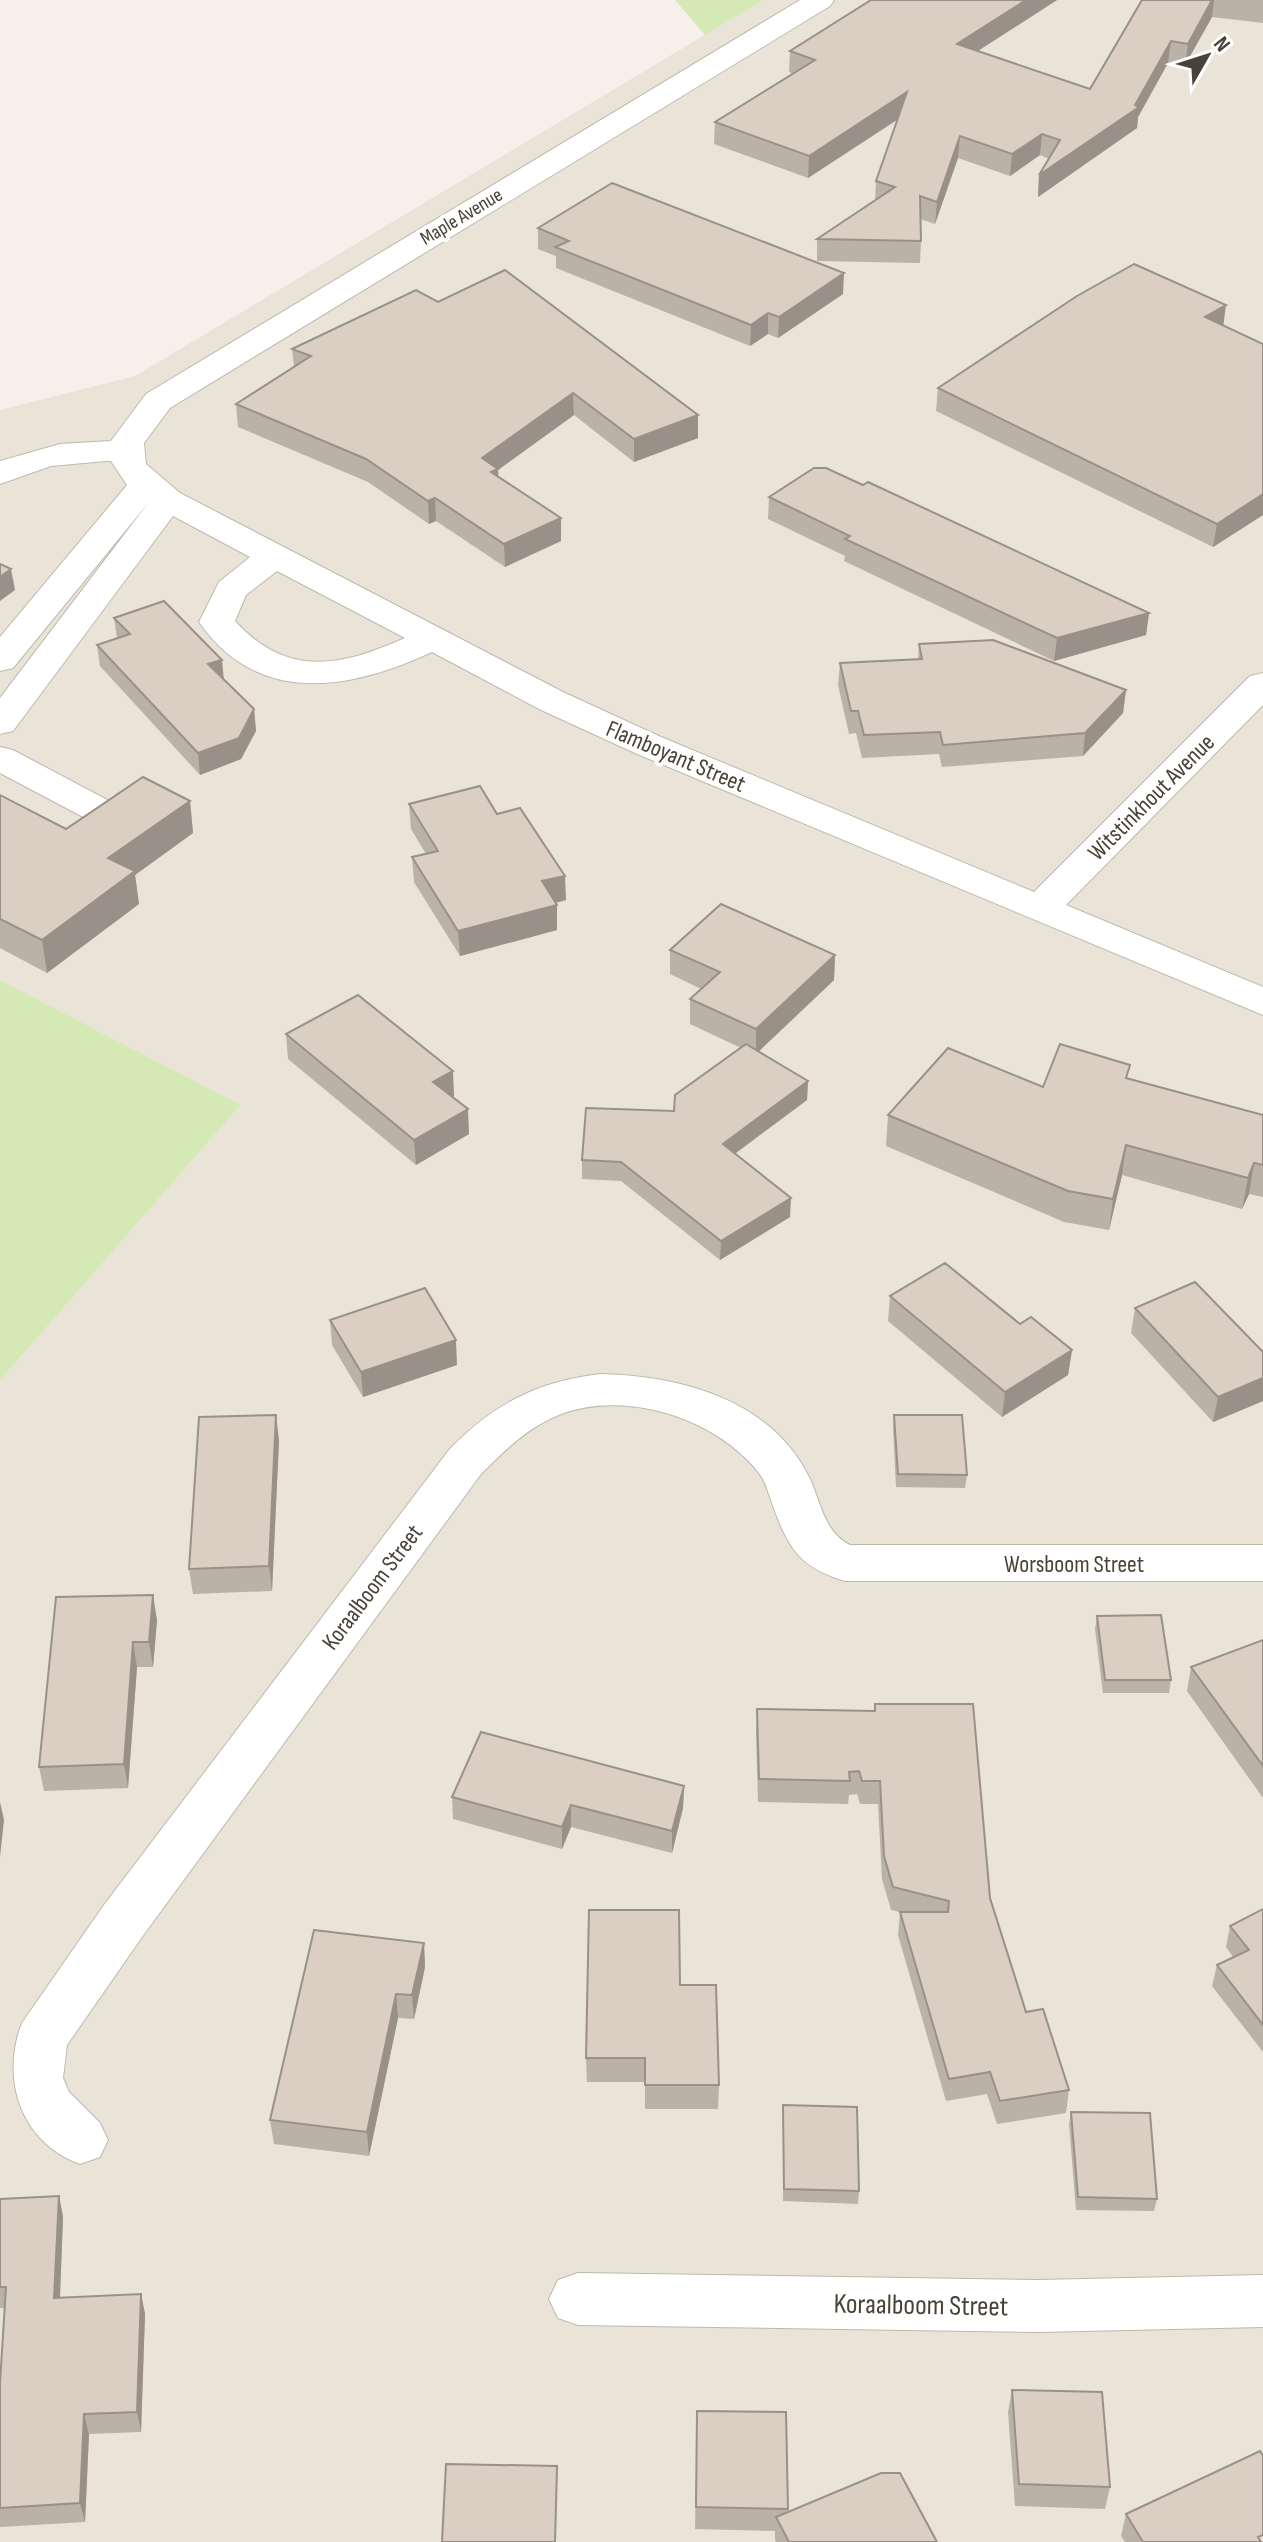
<svg xmlns="http://www.w3.org/2000/svg" width="1263" height="2542" font-family="'Sofia Sans Condensed',sans-serif">
<rect width="100%" height="100%" fill="#f5f1ea"/>
<!-- residential -->
<path fill="#e9e3d8" d="M763 0H1263V2542H0V1380L239 1105 0 980V410L135 376Z"/>
<!-- green -->
<g fill="#d4e9b3">
<path d="M675 0H763L705 35Z"/>
<path d="M0 980 240 1105 0 1380Z"/>
</g>
<g fill="none" stroke-linecap="round" stroke-linejoin="round">
<!-- minor casing -->
<g stroke="#c1b8ac" stroke-width="2">
<g id="minor">
<path d="M800 0H834L830 6 170 408 144 443 146 464 180 493 565 693 661 737 1034 892 1250 676 1263 673V705L1066 905 1263 987V1015L635 753 539 709 432 652C350 690 258 707 199 622L219 582 250 557 173 516 13 731 0 734V698L149 502 13 668 0 671V637L127 485 111 461H106L51 466 0 484V461L60 444 111 441 146 394ZM277 571 405 638C340 667 287 678 235 621L246 595Z"/>
<path d="M0 747 13 750 113 803 119 811 113 819 100 823 87 819 0 773Z"/>
<path d="M601 1374C682 1376 772 1400 810 1479 821 1503 824 1532 850 1545H1263V1581H845C800 1567 789 1550 773 1506 769 1495 766 1482 759 1473 716 1418 625 1389 559 1415 528 1427 504 1451 481 1474L142 1937 67 2045 63 2078 69 2092 100 2123 108 2140 100 2157 80 2164C21 2143 0 2079 22 2023L104 1905 449 1450C493 1404 538 1381 601 1374Z"/>
<path d="M578 2273 1039 2280 1263 2275V2327L1039 2332 578 2325 558 2318 549 2299 558 2280Z"/>
</g>
</g>
<!-- minor -->
<use href="#minor" fill="#fff" fill-rule="evenodd"/>
</g>
<!-- wall -->
<g fill="#bbb2a7">
<path d="M871 0H1057L978 51 1090 89 1142 0H1263V23L1212 17 1185 65 1168 63 1138 117 1137 128 1038 197 1039 175 1049 159 1040 155 1010 176 958 158 935 224 920 219 921 241 920 263 817 261V239L875 201 876 181 898 119 808 178 714 144 715 122 793 74 789 72 790 51Z"/>
<path d="M538 228 843 294 778 338 768 334 750 346 556 268V256L538 249Z"/>
<path d="M416 290 698 438 634 462 574 415 498 470 499 477 561 518V541L505 567 436 521 429 524 368 482 238 427 236 404 294 367 292 349Z"/>
<path d="M1223 326 1263 344V515L1213 547 936 411 938 388Z"/>
<path d="M769 497 1149 613 1146 635 1054 661 844 561 845 556 768 519Z"/>
<path d="M114 618 224 679 254 709 256 731 241 759 200 775 100 666 97 645 117 638Z"/>
<path d="M919 644 1126 690 1123 713 1083 756 942 767 939 754 862 758 856 733 849 734 838 685 840 663 918 659Z"/>
<path d="M0 795 66 829 190 801 193 833 135 875 139 904 47 973 0 948Z"/>
<path d="M409 804 497 814 566 900 556 903 557 930 460 956 414 882 412 857 426 854 411 829Z"/>
<path d="M670 950 835 955 834 980 759 1051 808 1081 807 1100 735 1154 790 1217 720 1260 621 1181 582 1179V1160L674 1111 741 1048 690 1024V999L701 989 670 974Z"/>
<path d="M286 1034 454 1096 452 1097 469 1134 416 1165 288 1059Z"/>
<path d="M1128 1078 1263 1115V1197L1249 1194 1242 1209 1122 1175 1109 1230 1064 1222 886 1146 888 1115 1043 1087Z"/>
<path d="M890 1296 1072 1350 1068 1375 1002 1417 888 1321Z"/>
<path d="M1135 1308 1263 1352V1401L1213 1422 1131 1333Z"/>
<path d="M330 1320 457 1365 363 1397 332 1345Z"/>
<path d="M894 1415 967 1475 965 1488 896 1487 893 1428Z"/>
<path d="M279 1440 272 1591 193 1594 189 1569Z"/>
<path d="M56 1597 157 1620 153 1667H137L128 1788 44 1791 39 1767Z"/>
<path d="M1097 1616 1171 1680 1169 1693H1103L1095 1629Z"/>
<path d="M1263 1640V1798L1187 1691 1191 1667Z"/>
<path d="M875 1704 990 1898 1026 2012 1069 2090 1066 2113 997 2124 987 2094 946 2101 898 1935 900 1912 891 1910 882 1879 878 1804H860L857 1794 849 1795 848 1804 758 1802 756 1733 757 1709 874 1711Z"/>
<path d="M684 1786 683 1808 672 1853 571 1827 562 1849 453 1819 452 1797Z"/>
<path d="M1263 1909V2052L1212 1986 1217 1965 1233 1957 1226 1947 1230 1926Z"/>
<path d="M424 1943 425 1967 414 2019 398 2018 369 2156 274 2144 270 2120Z"/>
<path d="M680 1985 719 2085 718 2109H645V2082H587L586 2058Z"/>
<path d="M783 2105 859 2191 858 2204 783 2201Z"/>
<path d="M1071 2112 1157 2199 1154 2211 1076 2210 1069 2124Z"/>
<path d="M59 2196 63 2217 60 2298 141 2294 145 2314 141 2432 89 2434 85 2522 0 2527V2383L5 2308H0V2199Z"/>
<path d="M1012 2390 1110 2487 1105 2509 1015 2506 1008 2412Z"/>
<path d="M697 2411 786 2412 788 2512 937 2542H776L775 2539V2531L695 2529Z"/>
<path d="M1126 2514 1263 2542H1125L1121 2536Z"/>
</g>
<!-- shaded-wall -->
<g fill="#999188">
<path d="M1026 0H1057L956 65 957 44Z"/>
<path d="M1212 0H1214L1212 17 1185 65 1188 44Z"/>
<path d="M1171 41 1168 63 1138 117 1137 128 1038 197 1039 175 1135 105Z"/>
<path d="M907 92 906 114 808 178 809 156Z"/>
<path d="M1042 134 1040 155 1010 176 1012 154Z"/>
<path d="M960 136 958 158 935 224 937 202Z"/>
<path d="M844 273 843 294 778 338 779 317Z"/>
<path d="M1226 305 1223 328 1205 317Z"/>
<path d="M768 313V334L750 346 751 325Z"/>
<path d="M573 393 574 415 498 470 499 492 482 458Z"/>
<path d="M698 415V438L634 462V439Z"/>
<path d="M1263 494V515L1213 547 1217 524Z"/>
<path d="M435 498 436 521 429 524 428 501Z"/>
<path d="M561 518V541L505 567 504 544Z"/>
<path d="M11 569 15 590 0 601V577Z"/>
<path d="M1149 613 1146 635 1054 661 1057 638Z"/>
<path d="M222 660 224 681 208 664Z"/>
<path d="M1126 690 1123 713 1083 756 1085 733Z"/>
<path d="M254 709 256 731 241 759 200 775 198 753Z"/>
<path d="M190 801 193 833 135 875 139 904 47 973 42 940 108 858Z"/>
<path d="M565 876 566 900 542 906V881Z"/>
<path d="M557 905V930L460 956 458 931Z"/>
<path d="M835 955 834 980 756 1054V1029Z"/>
<path d="M453 1071 454 1096 435 1107 433 1082Z"/>
<path d="M808 1081 807 1100 722 1163 723 1144Z"/>
<path d="M468 1109 469 1134 416 1165 414 1140Z"/>
<path d="M1126 1145 1122 1175 1109 1230 1113 1199Z"/>
<path d="M1254 1163 1249 1194 1242 1209 1248 1178Z"/>
<path d="M791 1198 790 1217 720 1260 721 1241Z"/>
<path d="M456 1340 457 1365 363 1397 361 1372Z"/>
<path d="M1072 1350 1068 1375 1002 1417 1005 1392Z"/>
<path d="M1263 1378V1401L1213 1422 1218 1397Z"/>
<path d="M276 1415 279 1440 272 1591 269 1566Z"/>
<path d="M153 1595 157 1620 153 1667 149 1642Z"/>
<path d="M133 1642 137 1667 128 1788 124 1764Z"/>
<path d="M684 1786 683 1808 672 1853V1831Z"/>
<path d="M0 1802 4 1820 0 1857Z"/>
<path d="M571 1805V1827L562 1849V1827Z"/>
<path d="M424 1943 425 1967 414 2019 412 1995Z"/>
<path d="M396 1994 398 2018 369 2156 367 2132Z"/>
<path d="M59 2196 63 2217 59 2319 54 2298Z"/>
<path d="M141 2294 145 2314 141 2432 137 2412Z"/>
<path d="M84 2414 89 2434 85 2522 80 2503Z"/>
</g>
<!-- building -->
<g fill="#dacfc2" stroke="#999188" stroke-width="2">
<path d="M871 0H1026L957 44 1090 89 1142 0H1212L1188 44 1171 41 1135 105 1139 107 1039 175 1060 140 1042 134 1012 154 960 136 937 202 920 196 921 241 817 239 895 187 876 181 907 92 809 156 715 122 815 60 790 51Z"/>
<path d="M612 183 844 273 779 317 768 313 751 325 555 247 569 241 538 228Z"/>
<path d="M1134 264 1226 305 1205 317 1263 344V494L1217 524 938 388 1077 296Z"/>
<path d="M505 270 698 415 634 439 573 393 482 458 498 469 491 472 561 518 504 544 435 498 428 501 366 459 236 404 311 356 292 349 416 290 438 302Z"/>
<path d="M814 468H826L863 485 868 482 1149 613 1057 638 845 539 850 536 769 497Z"/>
<path d="M0 564 11 569 0 577Z"/>
<path d="M164 601 222 660 208 664 254 709 239 738 198 753 97 645 130 634 114 618Z"/>
<path d="M993 640 1126 690 1085 733 943 745 940 732 864 735 858 711H851L840 663 922 659 919 644Z"/>
<path d="M143 777 190 801 108 858 135 871 42 940 0 919V795L66 829Z"/>
<path d="M480 786 497 814 520 808 565 876 542 881 557 905 458 931 412 857 438 851 409 804Z"/>
<path d="M721 904 835 955 756 1029 690 999 720 972 670 950Z"/>
<path d="M358 995 453 1071 433 1082 468 1109 414 1140 286 1034Z"/>
<path d="M746 1044 808 1081 723 1144 791 1198 721 1241 621 1162 582 1160 586 1108 674 1111 675 1095Z"/>
<path d="M1060 1044 1130 1065 1126 1078 1263 1115V1165L1254 1163 1248 1178 1126 1145 1113 1199 1068 1191 888 1115 948 1048 1043 1087Z"/>
<path d="M945 1263 1020 1324 1031 1317 1072 1350 1005 1392 890 1296Z"/>
<path d="M1195 1282 1263 1352V1378L1218 1397 1135 1308Z"/>
<path d="M425 1288 456 1340 361 1372 330 1320Z"/>
<path d="M276 1415 269 1566 189 1569 199 1417Z"/>
<path d="M894 1415H962L967 1475 898 1474Z"/>
<path d="M153 1595 149 1642H133L124 1764 39 1767 56 1597Z"/>
<path d="M1161 1615 1171 1680H1105L1097 1616Z"/>
<path d="M1263 1640V1766L1191 1667Z"/>
<path d="M875 1704H973L990 1898 1026 2012 1043 2009 1069 2090 1000 2101 990 2072 949 2079 900 1912H948L949 1901 893 1887 884 1856 880 1781H862L859 1771 849 1772 850 1781 759 1779 757 1709 875 1711Z"/>
<path d="M481 1732 684 1786 672 1831 571 1805 562 1827 452 1797Z"/>
<path d="M1263 1909V2025L1217 1965 1249 1950 1230 1926Z"/>
<path d="M589 1910H679L680 1985H716L719 2085H645V2058H586Z"/>
<path d="M314 1930 424 1943 412 1995 396 1994 367 2132 270 2120Z"/>
<path d="M783 2105 857 2107 859 2191 784 2189Z"/>
<path d="M1071 2112 1150 2113 1157 2199 1078 2197Z"/>
<path d="M59 2196 54 2298 141 2294 137 2412 84 2414 80 2503 0 2508V2383L6 2287H0V2199Z"/>
<path d="M1012 2390 1102 2392 1110 2487 1019 2484Z"/>
<path d="M697 2411 786 2412 788 2509 696 2507Z"/>
<path d="M1260 2451 1263 2456V2535L1258 2537 1261 2542H1143L1126 2514Z"/>
<path d="M446 2464 557 2466 555 2542H442Z"/>
<path d="M881 2473H900L937 2542H789L776 2517Z"/>
</g>
<g text-anchor="middle" stroke-width="8" stroke-linejoin="round" paint-order="stroke">
<!-- far-street labels -->
<g font-size="20" fill="#494238" stroke="#fff">
<text transform="translate(461 216) rotate(-31)" y="7">Maple Avenue</text>
</g>
<!-- street labels -->
<g font-size="24" fill="#494238" stroke="#fff">
<text transform="translate(676 756) rotate(23)" y="8">Flamboyant Street</text>
<text transform="translate(1151 797) rotate(-45)" y="8">Witstinkhout Avenue</text>
<text x="1074" y="1572">Worsboom Street</text>
<text transform="translate(372 1587) rotate(-53)" y="8">Koraalboom Street</text>
</g>
<!-- near-street labels -->
<g font-size="28" fill="#494238" stroke="#fff">
<text transform="translate(921 2304) rotate(1)" y="10">Koraalboom Street</text>
</g>
</g>
<!-- north arrow -->
<g transform="translate(1207 56) rotate(51)" stroke="#ffffff" stroke-width="6" paint-order="stroke">
<path d="M0-6L14 30L0 20L-14 30Z" fill="#494238"/>
<text y="-12" font-size="22" font-weight="bold" text-anchor="middle" fill="#494238">N</text>
</g>
</svg>
